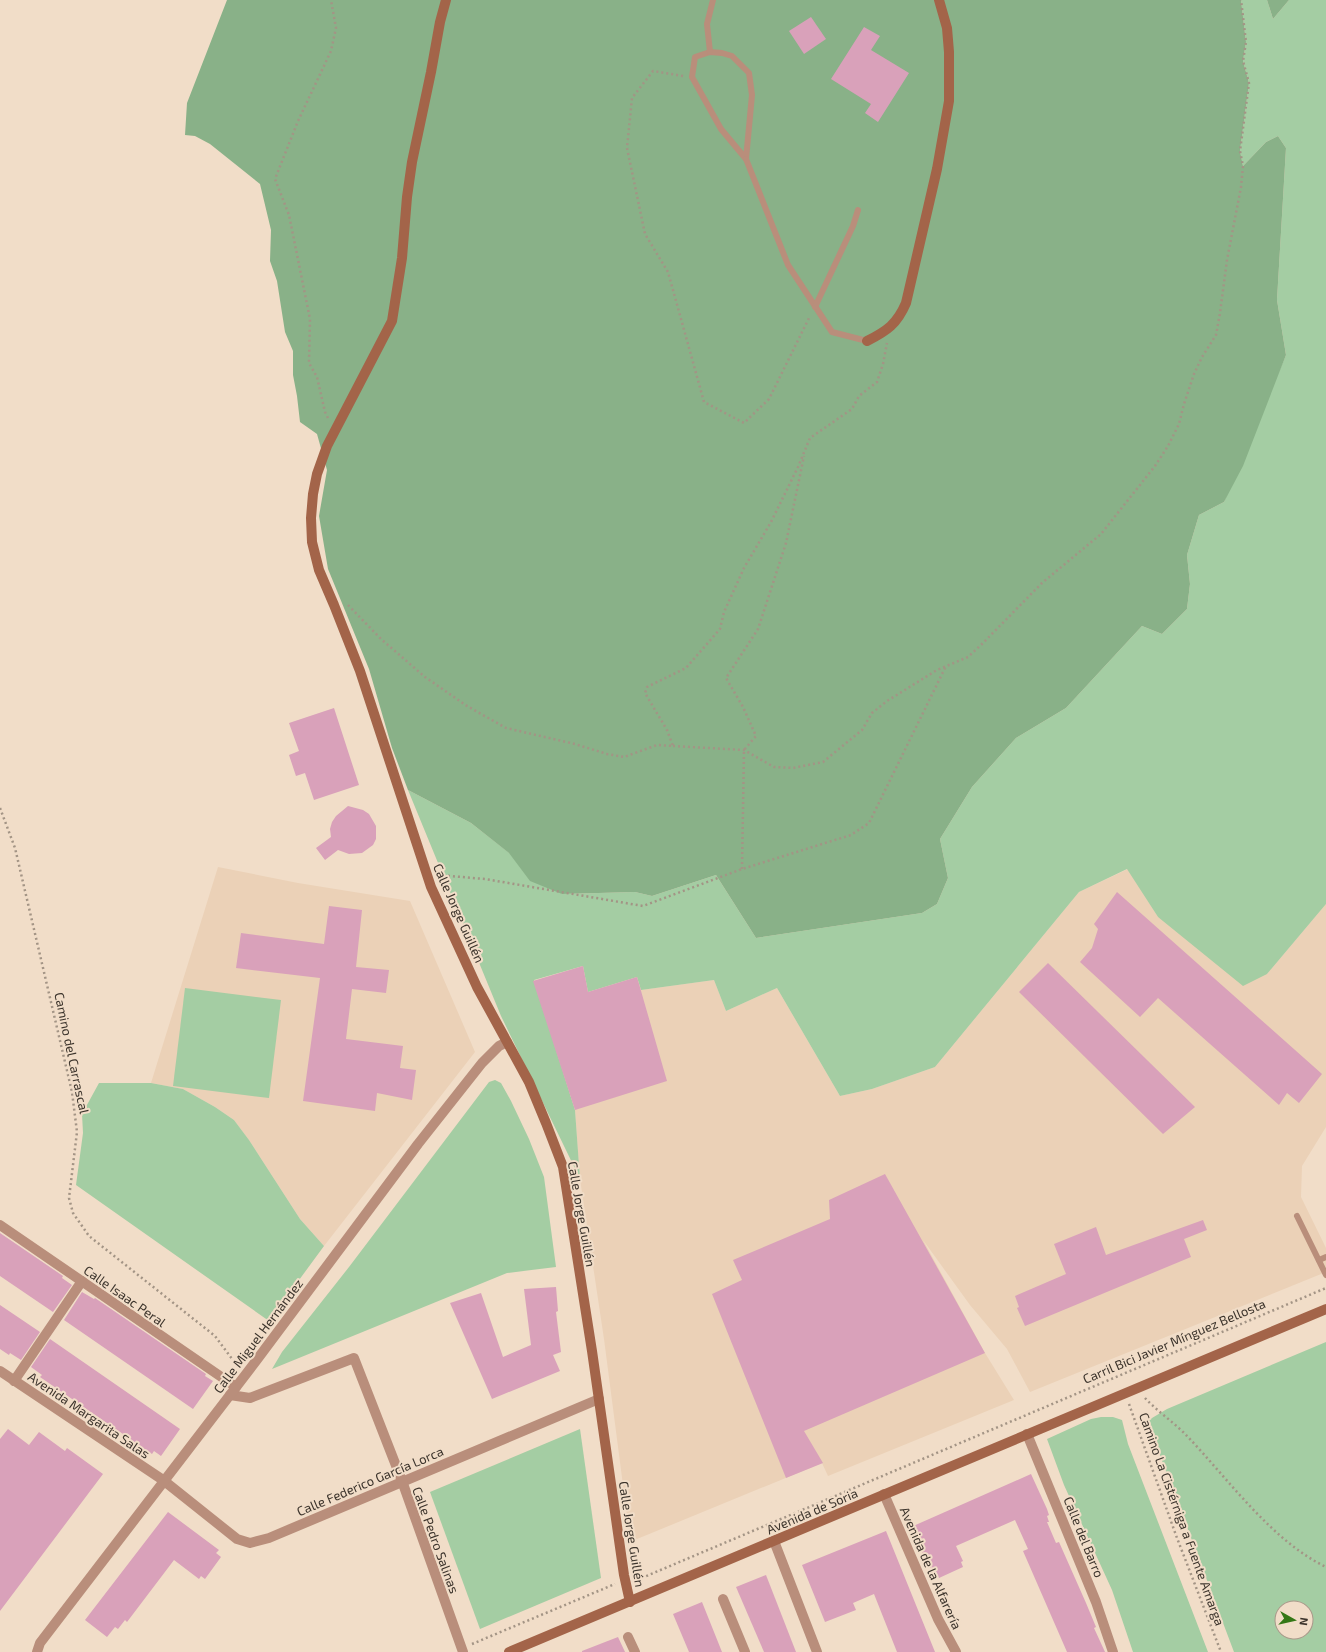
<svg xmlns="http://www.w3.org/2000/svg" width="1326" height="1652" font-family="'Exo 2',sans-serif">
<rect width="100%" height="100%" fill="#f1ddc8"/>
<!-- built -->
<g fill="#ebd1b7">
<path d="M218 867 298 883 410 901 475 1052 324 1246 300 1219 249 1140 234 1120 215 1107 183 1089 151 1083Z"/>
<path d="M1128 869 1158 917 1267 974 1326 904V1127L1302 1166 1301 1197 1326 1248V1272L1030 1392 1007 1349 970 1305 923 1240 985 1353 1014 1400 828 1476 822 1463 637 1539H630L604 1339 580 1179 575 1110 533 981 583 966 588 992 637 977 641 990 714 980 726 1011 777 988 840 1096 872 1089 935 1067 1079 892Z"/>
</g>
<!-- green -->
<g fill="#a4cda3" fill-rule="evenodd">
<path d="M1241 0H1267L1273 19 1289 0H1326V904L1267 974 1243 986 1158 917 1127 869 1079 892 935 1067 872 1089 840 1096 777 988 726 1011 714 980 641 990 637 977 588 992 583 966 534 980 575 1110 580 1179 501 1016 408 790 471 823 562 894 635 892 652 896 716 875 756 938 922 913 937 904 948 878 940 839 972 787 1016 738 1066 708 1142 626 1162 634 1187 609 1190 584 1187 555 1199 515 1224 502 1286 355 1277 300 1286 148 1278 136 1266 142 1243 166 1240 151 1249 83 1243 61 1246 42Z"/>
<path d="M185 988 281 1000 269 1098 173 1086Z"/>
<path d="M495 1080 501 1083 511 1101 529 1139 544 1177 556 1267 507 1273 272 1369 282 1352 349 1267 489 1082Z"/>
<path d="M99 1083H151L183 1089 215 1107 234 1120 249 1140 300 1219 324 1246 269 1321 76 1185 83 1133 82 1114Z"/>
<path d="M1326 1342V1652H1234L1147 1421 1167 1409ZM1282 1608H1306V1632H1282Z"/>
<path d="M1101 1417H1113L1122 1420 1128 1444 1208 1652H1133L1112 1590 1064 1485 1047 1439 1091 1419Z"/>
<path d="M580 1429 601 1578 480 1629 430 1492Z"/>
</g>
<!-- forest -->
<g fill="#89b188">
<path d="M227 0H1241L1246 42 1243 61 1249 83 1240 151 1243 166 1266 142 1278 136 1286 148 1277 300 1286 355 1243 466 1224 502 1199 515 1187 555 1190 584 1187 609 1162 634 1142 626 1066 708 1016 738 972 787 940 839 948 878 937 904 922 913 756 938 716 875 652 896 635 892 562 894 530 881 509 853 471 823 408 790 392 748 369 669 328 569 319 516 327 470 317 434 300 422 297 396 293 375V351L285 332 277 281 270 261 271 230 260 184 210 144 195 136 185 135 187 103Z"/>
<path d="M1267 0H1289L1273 19Z"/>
</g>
<!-- building -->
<g fill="#d9a1ba">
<path d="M811 17 826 39 804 54 789 31Z"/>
<path d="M864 27 880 36 871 50 909 73 878 122 865 113 871 104 831 79Z"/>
<path d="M334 708 359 785 314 800 305 773 296 776 289 755 299 751 289 723Z"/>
<path d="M348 806 363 810 369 814 376 826V839L373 845 362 853 349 854 338 850 325 860 316 848 331 837 330 829 332 822 336 816Z"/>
<path d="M1117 892 1322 1074 1299 1103 1287 1093 1279 1105 1158 998 1140 1017 1080 962 1092 948 1098 929 1094 924Z"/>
<path d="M329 906 362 910 356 967 389 970 386 993 352 989 346 1039 403 1046 400 1068 416 1070 412 1100 377 1093 375 1111 303 1101 320 978 236 968 241 933 324 944Z"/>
<path d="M1048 963 1195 1107 1163 1134 1019 992Z"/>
<path d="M583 966 588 992 637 977 667 1081 575 1110 533 981Z"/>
<path d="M885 1174 985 1353 804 1431 823 1463 786 1478 712 1294 742 1280 733 1260 830 1219 829 1200Z"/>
<path d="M1203 1220 1207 1230 1184 1239 1191 1257 1025 1326 1017 1308 1019 1307 1015 1296 1066 1274 1054 1244 1096 1227 1106 1255Z"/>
<path d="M0 1233 63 1276 62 1278 72 1285 53 1312 0 1276Z"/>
<path d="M556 1287 558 1311 556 1312 561 1352 553 1355 560 1371 492 1399 450 1303 481 1293 503 1357 531 1345 524 1289Z"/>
<path d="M82 1292 94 1299 95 1298 206 1374 205 1376 213 1381 193 1409 64 1320Z"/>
<path d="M0 1305 40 1332 21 1360 10 1353 9 1355 0 1349Z"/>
<path d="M50 1339 180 1429 161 1456 154 1451 152 1454 40 1377 42 1375 31 1367Z"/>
<path d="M8 1429 29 1445 39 1432 65 1451 67 1448 103 1474 0 1611V1439Z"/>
<path d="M1031 1474 1047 1509 1049 1515 1047 1516 1049 1522H1047L1056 1543 1059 1542 1086 1603 1096 1627 1094 1628 1105 1652H1067L1023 1551 1028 1549 1015 1520 956 1546 963 1561 961 1562 963 1567 939 1578 936 1572H934L932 1567 930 1568 927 1564 911 1527Z"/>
<path d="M168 1512 219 1550 216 1553 221 1557 205 1579 201 1576 199 1579 174 1560 127 1622 125 1620 118 1629 115 1627 107 1637 85 1620Z"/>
<path d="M886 1531 935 1652H897L874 1594 853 1603 856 1610 825 1622 802 1565Z"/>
<path d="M766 1575 796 1652H764L736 1587Z"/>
<path d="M702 1602 722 1652H689L673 1614Z"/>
<path d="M618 1637 625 1652H582V1651Z"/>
</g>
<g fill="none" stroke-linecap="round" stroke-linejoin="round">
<!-- path -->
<g stroke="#a39485" stroke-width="2.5" stroke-dasharray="2 3" stroke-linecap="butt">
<path d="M683 76 653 71 632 98 627 148 645 234 668 272 704 402 744 423 769 399 810 316"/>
<path d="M328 418 325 412 317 377 309 363 310 319 289 215 275 179 298 121 331 51 336 28 331 0"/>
<path d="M348 605 381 639 425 677 467 706 506 728 575 744 607 754 624 757 657 745 673 746 667 730 645 693 647 687 686 668 720 629 724 612 744 568 771 522 798 467 810 438 852 409 859 396 877 382 883 364 887 343"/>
<path d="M673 746 744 750 774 767 793 768 823 762 862 730 872 713 887 701 937 670 968 657 982 644 1042 583 1101 534 1155 466 1168 446 1179 424 1184 404 1194 374 1202 357 1216 335 1220 313 1227 260 1241 187 1243 166 1240 151 1249 83 1243 61 1246 42 1241 0"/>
<path d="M0 808 15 848 72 1092 77 1132 69 1198 73 1213 89 1236 215 1336 238 1367"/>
<path d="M742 869 744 750 756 736 743 707 726 678 758 629 786 543 804 456"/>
<path d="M438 875 485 879 643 906 742 869 851 835 869 823 946 666"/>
<path d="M1145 1398C1158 1412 1175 1423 1188 1437 1229 1480 1272 1541 1326 1567"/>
<path d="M1129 1404 1177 1538 1221 1652"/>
<path d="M637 1580 1326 1288"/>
<path d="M472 1644 615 1584"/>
</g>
<!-- lane -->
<g stroke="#b98e7b" stroke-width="6">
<path d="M710 52 722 53 732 56 749 73 752 95 746 159 721 129 692 77 695 57Z"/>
<path d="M710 52 707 24 713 0"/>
<path d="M746 159 788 265 832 332 867 341"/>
<path d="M815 307 853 226 858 210"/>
<path d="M1297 1216 1326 1275"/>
<path d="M1319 1260 1326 1257"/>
</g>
<!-- street -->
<g stroke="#b98e7b" stroke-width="10">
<path d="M0 1225 236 1387"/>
<path d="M0 1371 163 1480 237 1539 250 1543 269 1538 599 1399"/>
<path d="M14 1381 82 1281"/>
<path d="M230 1395 250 1398 354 1358 402 1481 463 1652"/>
<path d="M1027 1434 1096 1602 1113 1652"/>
<path d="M884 1494 938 1619 956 1652"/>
<path d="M774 1541 817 1652"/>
<path d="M723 1599 745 1652"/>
<path d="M628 1637 635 1652"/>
<path d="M37 1652 40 1643 256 1361 418 1144 482 1063 499 1046 507 1042"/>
</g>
<!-- secondary -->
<g stroke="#a36449" stroke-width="10">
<path d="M446 0 440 22 431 72 412 162 407 197 402 258 392 321 327 446 317 474 313 494 311 518 312 542 319 570 334 605 360 671 431 887 477 987 529 1082 546 1123 563 1167 592 1351 624 1575 630 1602"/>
<path d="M867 341C887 331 897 324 906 303L937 169 949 101V52L947 28 939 0"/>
<path d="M509 1652 1326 1309"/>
</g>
</g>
<g text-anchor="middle" stroke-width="4" stroke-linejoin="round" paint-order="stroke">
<!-- street labels -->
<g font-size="13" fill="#3c342c" stroke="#f1ddc8">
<text transform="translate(459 913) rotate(66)" y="5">Calle Jorge Guillén</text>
<text transform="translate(72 1053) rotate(78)" y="5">Camino del Carrascal</text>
<text transform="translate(582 1214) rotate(80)" y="5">Calle Jorge Guillén</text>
<text transform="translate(125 1296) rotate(35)" y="5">Calle Isaac Peral</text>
<text transform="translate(258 1336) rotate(-53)" y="5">Calle Miguel Hernández</text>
<text transform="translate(1174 1341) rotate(-23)" y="5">Carril Bici Javier Mínguez Bellosta</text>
<text transform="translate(89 1415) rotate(34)" y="5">Avenida Margarita Salas</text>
<text transform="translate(370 1481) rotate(-23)" y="5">Calle Federico García Lorca</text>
<text transform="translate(812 1511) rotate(-23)" y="5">Avenida de Soria</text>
<text transform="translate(1182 1519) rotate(70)" y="5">Camino La Cistérniga a Fuente Amarga</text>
<text transform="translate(632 1534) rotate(81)" y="5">Calle Jorge Guillén</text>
<text transform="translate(1084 1537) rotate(68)" y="5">Calle del Barro</text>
<text transform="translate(436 1540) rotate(70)" y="5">Calle Pedro Salinas</text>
<text transform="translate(931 1568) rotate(66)" y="5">Avenida de la Alfarería</text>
</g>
</g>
<!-- north arrow -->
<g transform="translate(1294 1620) rotate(98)"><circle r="19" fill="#f1ddc8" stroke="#a9998a"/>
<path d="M0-3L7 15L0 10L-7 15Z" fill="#347716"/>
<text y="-6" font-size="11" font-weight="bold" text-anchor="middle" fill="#3c342c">N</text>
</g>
</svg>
